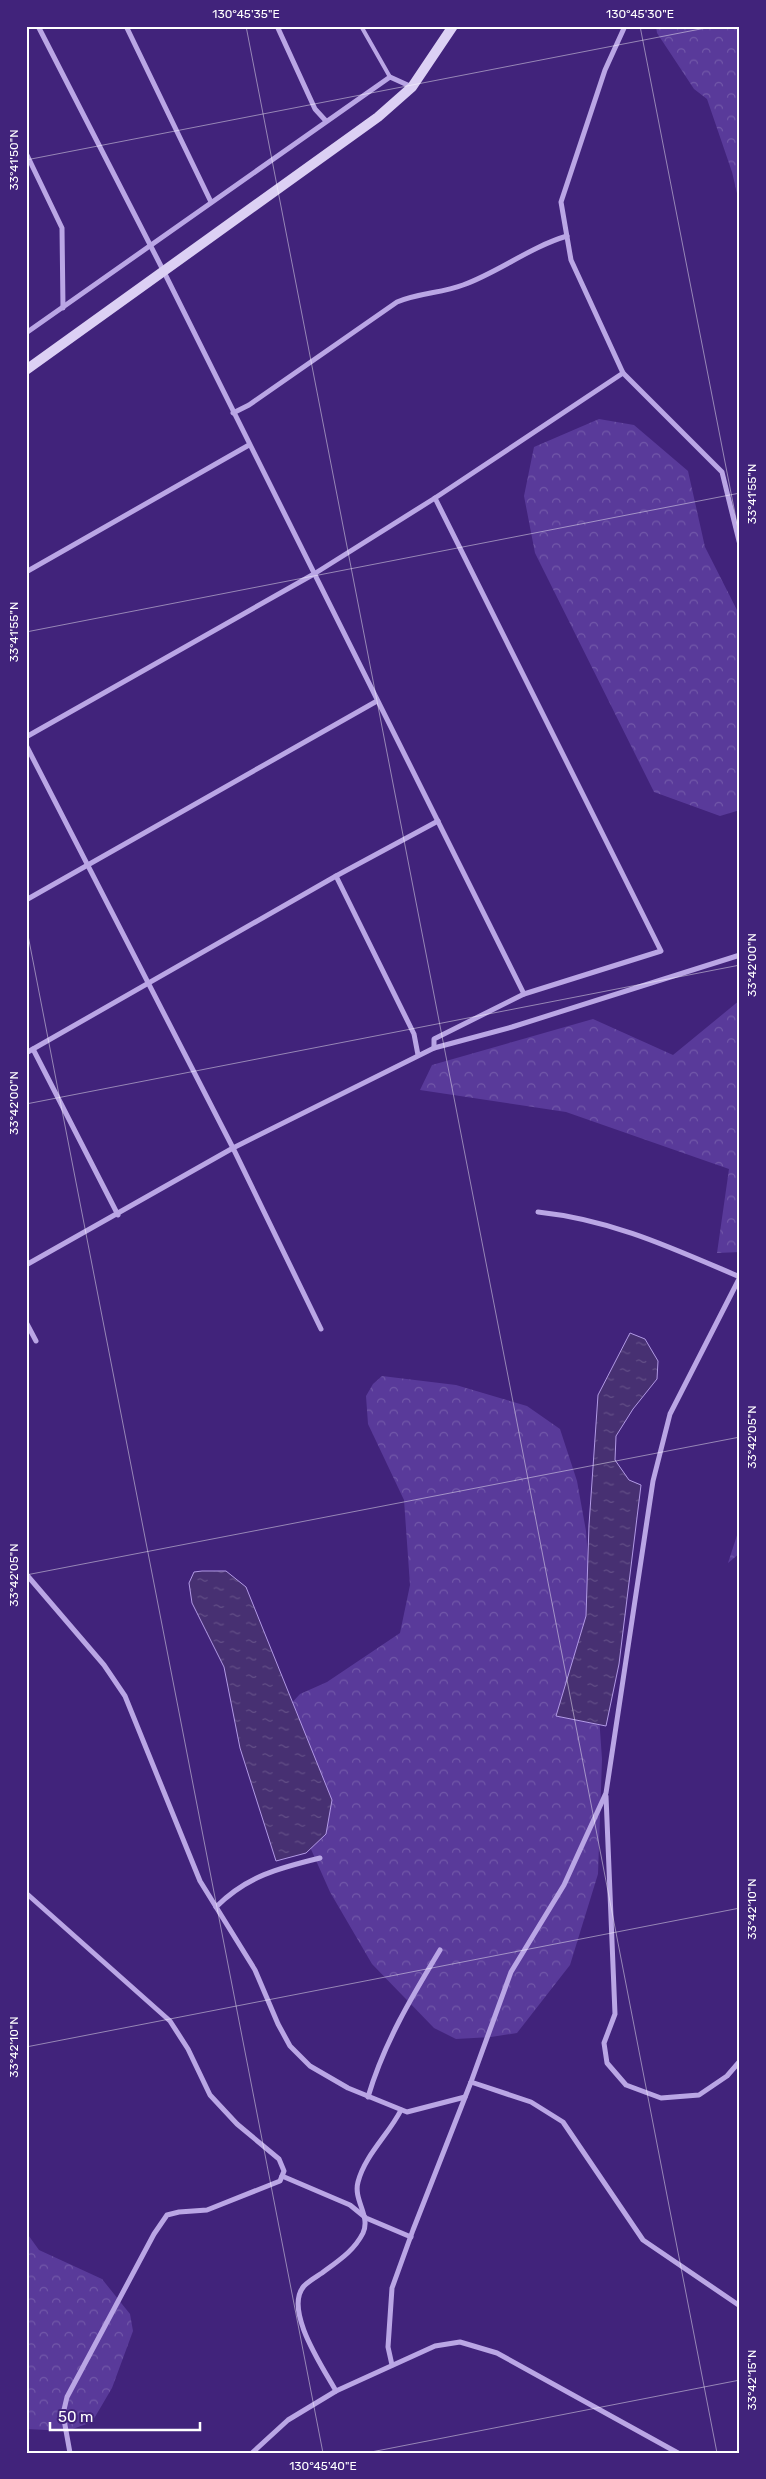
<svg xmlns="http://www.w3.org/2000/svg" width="766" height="2479" font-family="Rubik,sans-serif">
<defs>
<pattern id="forest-crowns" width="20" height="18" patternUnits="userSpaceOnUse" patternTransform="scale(1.25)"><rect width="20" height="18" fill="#593a9a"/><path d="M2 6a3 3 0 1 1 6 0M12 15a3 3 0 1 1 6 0" fill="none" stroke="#7258a9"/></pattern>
<pattern id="water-ripples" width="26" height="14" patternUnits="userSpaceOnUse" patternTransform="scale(1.25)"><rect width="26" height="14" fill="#473072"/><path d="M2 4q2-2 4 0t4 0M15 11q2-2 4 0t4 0" fill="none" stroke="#634f87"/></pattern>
</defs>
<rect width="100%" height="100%" fill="#41237b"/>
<!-- forest -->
<g fill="url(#forest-crowns)">
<path d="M656 26H740V206L732 172 707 99 694 89 657 33Z"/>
<path d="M599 419 634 425 688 471 705 547 740 616V810L720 816 654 792 535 553 524 496 534 447Z"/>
<path d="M740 1000V1252L717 1253 729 1169 566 1112 420 1090 432 1065 593 1019 673 1055Z"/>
<path d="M382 1376 456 1385 527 1406 560 1429 577 1481 586 1531 602 1759 598 1874 570 1965 517 2033 491 2037 456 2039 434 2028 372 1964 330 1892 302 1829 275 1721 300 1694 327 1682 400 1633 410 1585 404 1500 368 1424 366 1396 373 1384Z"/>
<path d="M740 1526V1553L728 1563Z"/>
<path d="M26 2232 39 2250 102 2279 130 2314 133 2331 112 2388 92 2422 67 2431 26 2429Z"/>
</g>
<!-- water -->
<g fill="url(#water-ripples)" stroke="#b29ae6">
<path d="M630 1333 645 1339 658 1361 657 1379 633 1409 616 1436 615 1460 629 1480 641 1485 619 1664 606 1726 556 1716 586 1616 589 1525 598 1395Z"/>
<path d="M202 1571H226L246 1587 332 1800 326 1834 306 1853 276 1861 240 1748 224 1667 192 1603 189 1583 194 1572Z"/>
</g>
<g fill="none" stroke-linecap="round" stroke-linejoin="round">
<!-- lane -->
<path stroke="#baa6e5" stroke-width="4" d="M361 26 390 77"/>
<!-- street -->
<g stroke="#baa6e5" stroke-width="5">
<path d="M38 26 163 270 524 994"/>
<path d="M126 26 211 202"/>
<path d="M277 26 315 109 326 121"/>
<path d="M625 26 605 70 561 202 571 260 623 373 722 472 740 545"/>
<path d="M26 153 62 228 63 308"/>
<path d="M26 333 390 77 412 87"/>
<path d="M233 413 249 405 397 302C418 293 442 293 463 285 499 272 530 247 567 236"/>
<path d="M26 572 249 445"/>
<path d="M26 737 314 574 435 498 623 373"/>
<path d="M26 745 233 1148 321 1329"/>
<path d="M336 876 414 1034 418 1055"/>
<path d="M26 900 377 701"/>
<path d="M434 1048V1039L524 994 661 951 435 498"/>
<path d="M33 1049 118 1215"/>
<path d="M26 1053 336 876 438 821"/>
<path d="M538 1212C613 1220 672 1248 740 1277"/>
<path d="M26 1265 233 1148 434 1048 512 1027 740 955"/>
<path d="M26 1322 36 1341"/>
<path d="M26 1574 104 1665 125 1696 200 1881 255 1970 278 2024 290 2046 310 2066 348 2088 407 2112 465 2097"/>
<path d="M606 1796 615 2014 604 2043 607 2063 626 2085 661 2098 699 2095 727 2076 740 2061"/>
<path d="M26 1893 170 2021 188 2049 210 2095 237 2124 279 2159 284 2171 280 2181 207 2210 179 2212 167 2215 154 2234 67 2397 63 2414 70 2453"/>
<path d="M216 1907C247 1876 279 1868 320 1858"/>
<path d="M471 2082 531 2102 563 2122 643 2240 740 2306"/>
<path d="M368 2097C384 2043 411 1998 440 1950"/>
<path d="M282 2176 350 2205 366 2218 411 2237"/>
<path d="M392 2365 388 2347 392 2288 413 2230 471 2082 511 1972 564 1885 606 1793 653 1481 670 1414 740 1277"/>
<path d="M336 2391C324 2369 283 2310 304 2286 309 2281 316 2277 322 2273 338 2261 354 2251 363 2233 371 2216 353 2200 358 2182 365 2155 389 2134 401 2110"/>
<path d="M252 2453 288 2420 336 2391 435 2346 460 2342 497 2353 678 2453"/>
</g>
<!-- secondary -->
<path stroke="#dcd0f4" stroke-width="10" d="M26 370 378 117 412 87 453 26"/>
</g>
<!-- ticks -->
<path fill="none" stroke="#fff" stroke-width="1" stroke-opacity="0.45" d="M246 26 717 2453M640 26 740 539M26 160 716 26M26 632 740 493M26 925 323 2453M26 1104 740 965M26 1575 740 1437M26 2047 740 1908M366 2453 740 2380"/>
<!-- border -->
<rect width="766" height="2479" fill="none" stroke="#41237b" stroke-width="55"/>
<!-- scale -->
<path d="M50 2422v8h150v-8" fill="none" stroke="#ffffff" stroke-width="2.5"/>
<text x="58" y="2422" font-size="15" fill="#ffffff" stroke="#41237b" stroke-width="4" paint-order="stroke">50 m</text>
<rect x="28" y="28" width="710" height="2424" fill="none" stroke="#fff" stroke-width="2"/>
<g font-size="12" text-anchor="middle" fill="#fff">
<text x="246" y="18">130°45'35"E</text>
<text x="640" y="18">130°45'30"E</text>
<text transform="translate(14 160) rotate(-90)" y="4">33°41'50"N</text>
<text transform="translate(752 494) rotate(-90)" y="4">33°41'55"N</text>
<text transform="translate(14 632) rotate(-90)" y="4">33°41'55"N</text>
<text transform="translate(752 965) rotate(-90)" y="4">33°42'00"N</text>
<text transform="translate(14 1103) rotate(-90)" y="4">33°42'00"N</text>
<text transform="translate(752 1437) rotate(-90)" y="4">33°42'05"N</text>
<text transform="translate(14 1575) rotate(-90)" y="4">33°42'05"N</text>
<text transform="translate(752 1909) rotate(-90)" y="4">33°42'10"N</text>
<text transform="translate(14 2047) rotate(-90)" y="4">33°42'10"N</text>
<text transform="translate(752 2380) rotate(-90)" y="4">33°42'15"N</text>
<text x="323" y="2470">130°45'40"E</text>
</g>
</svg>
